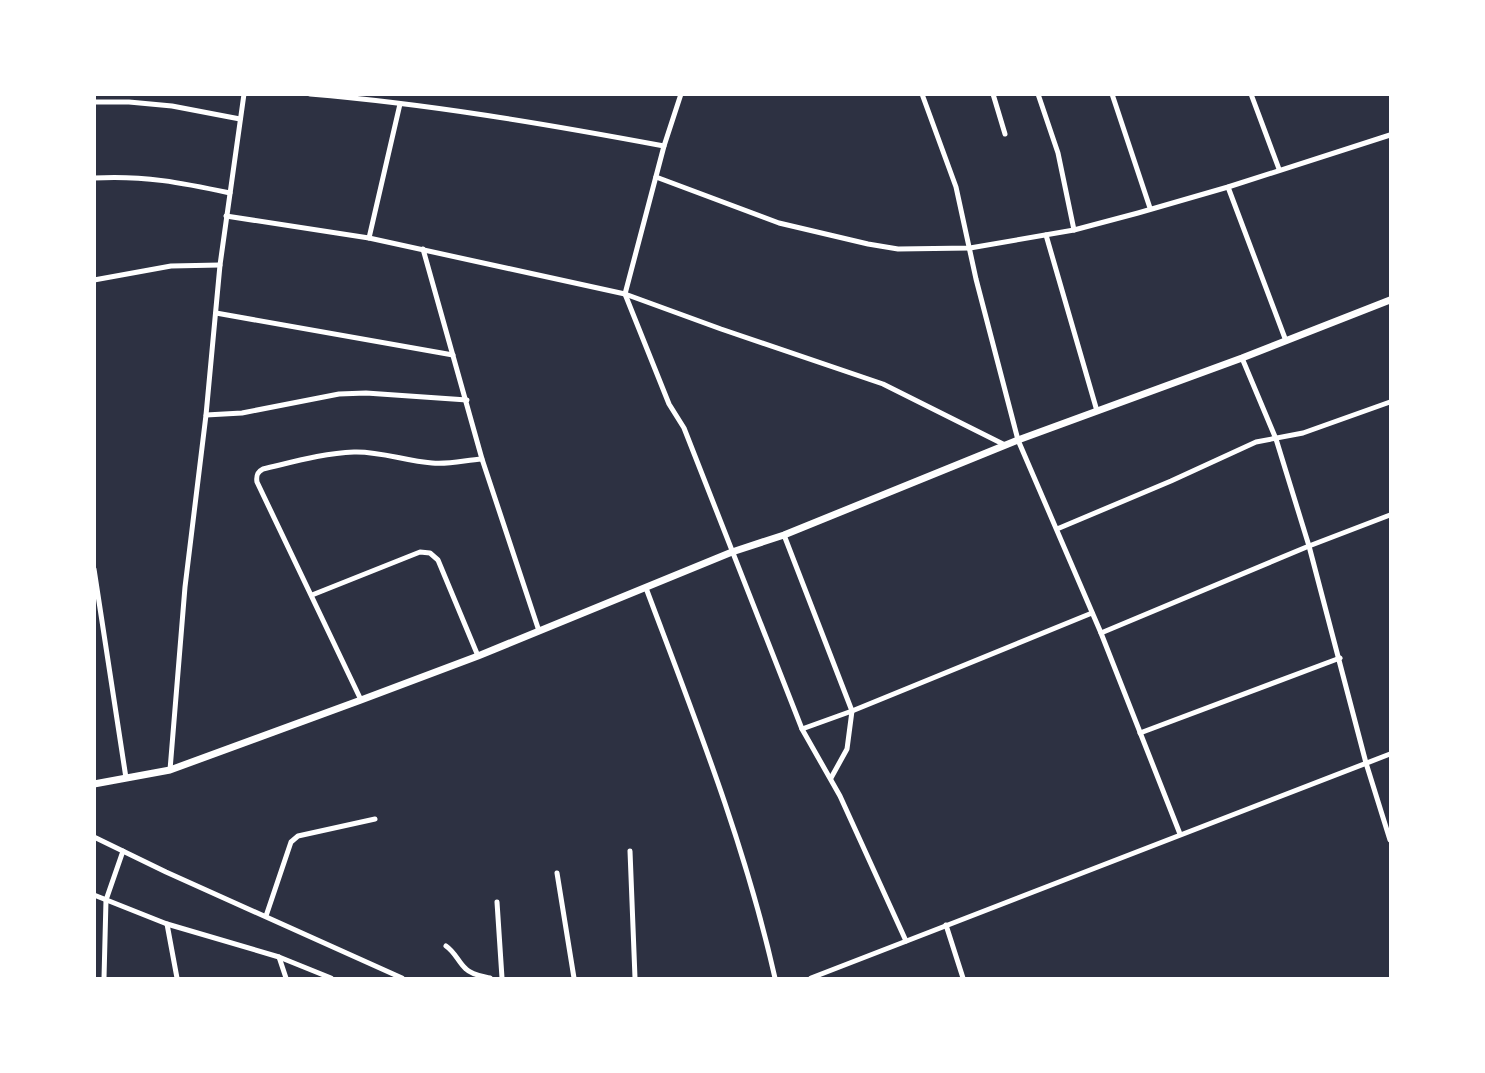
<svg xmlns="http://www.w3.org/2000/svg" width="1485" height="1073" font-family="'Asap Condensed',sans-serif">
<rect width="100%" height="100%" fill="#2d3142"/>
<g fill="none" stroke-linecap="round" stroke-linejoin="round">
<!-- minor -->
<g stroke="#fff" stroke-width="5">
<path d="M310 94C429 104 546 124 664 146"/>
<path d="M681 94 664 146 625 294 669 404 684 428 802 729 840 796 906 941"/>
<path d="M922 94 956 187 976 279 1018 440 1101 633 1180 834"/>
<path d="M993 94 1005 134"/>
<path d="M1038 94 1058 153 1074 230"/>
<path d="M1112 94 1150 208"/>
<path d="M1251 94 1279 169"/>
<path d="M94 102H129L172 106 240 119"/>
<path d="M656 177 779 223 868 244 898 249 970 248 1074 230 1138 213 1228 187 1390 135"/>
<path d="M94 178C143 175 183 183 230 193"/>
<path d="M1228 187 1286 341"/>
<path d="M226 216 369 238 625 294 721 329 883 384 1005 445"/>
<path d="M1046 235 1097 411"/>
<path d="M369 238 400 104"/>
<path d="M423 249 482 459 539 631"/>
<path d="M94 280 171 266 220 265"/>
<path d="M216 313 453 355"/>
<path d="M1242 358 1276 439 1309 546 1366 763 1390 840"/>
<path d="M206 415 242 413 339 394 366 393 467 400"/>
<path d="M1057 529 1171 481 1256 442 1303 433 1390 402"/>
<path d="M784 535 852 711 847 749 831 778"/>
<path d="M94 569 126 778"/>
<path d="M646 588C694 716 745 844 775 978"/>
<path d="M312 595 420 552 430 553 438 560 478 656"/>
<path d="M1101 633 1309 546 1390 515"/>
<path d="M361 700 257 482C256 476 257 472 263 469 293 462 324 453 354 452 380 451 405 461 432 463 448 465 466 460 482 459"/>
<path d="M802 729 852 711 1092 613"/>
<path d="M1140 733 1340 658"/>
<path d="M170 770 185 587 206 415 220 265 244 94"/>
<path d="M94 837 166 872 402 978"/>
<path d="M630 851 635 978"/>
<path d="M557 873 574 978"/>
<path d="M94 895 167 924 279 957 331 978"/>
<path d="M497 902 502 978"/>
<path d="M266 916 291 842 298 836 375 819"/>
<path d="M167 924 177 978"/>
<path d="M946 925 963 978"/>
<path d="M446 946C456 953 458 962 466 969 472 975 482 976 490 978"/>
<path d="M279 957 286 978"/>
<path d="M104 978 106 900 123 851"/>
<path d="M811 978 1390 754"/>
</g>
<!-- tertiary -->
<path stroke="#fff" stroke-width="7" d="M94 784 170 770 361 700 478 656 732 552 784 535 1018 440 1242 358 1390 300"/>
</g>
<!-- border -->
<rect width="1485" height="1073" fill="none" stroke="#ffffff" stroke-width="192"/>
</svg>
